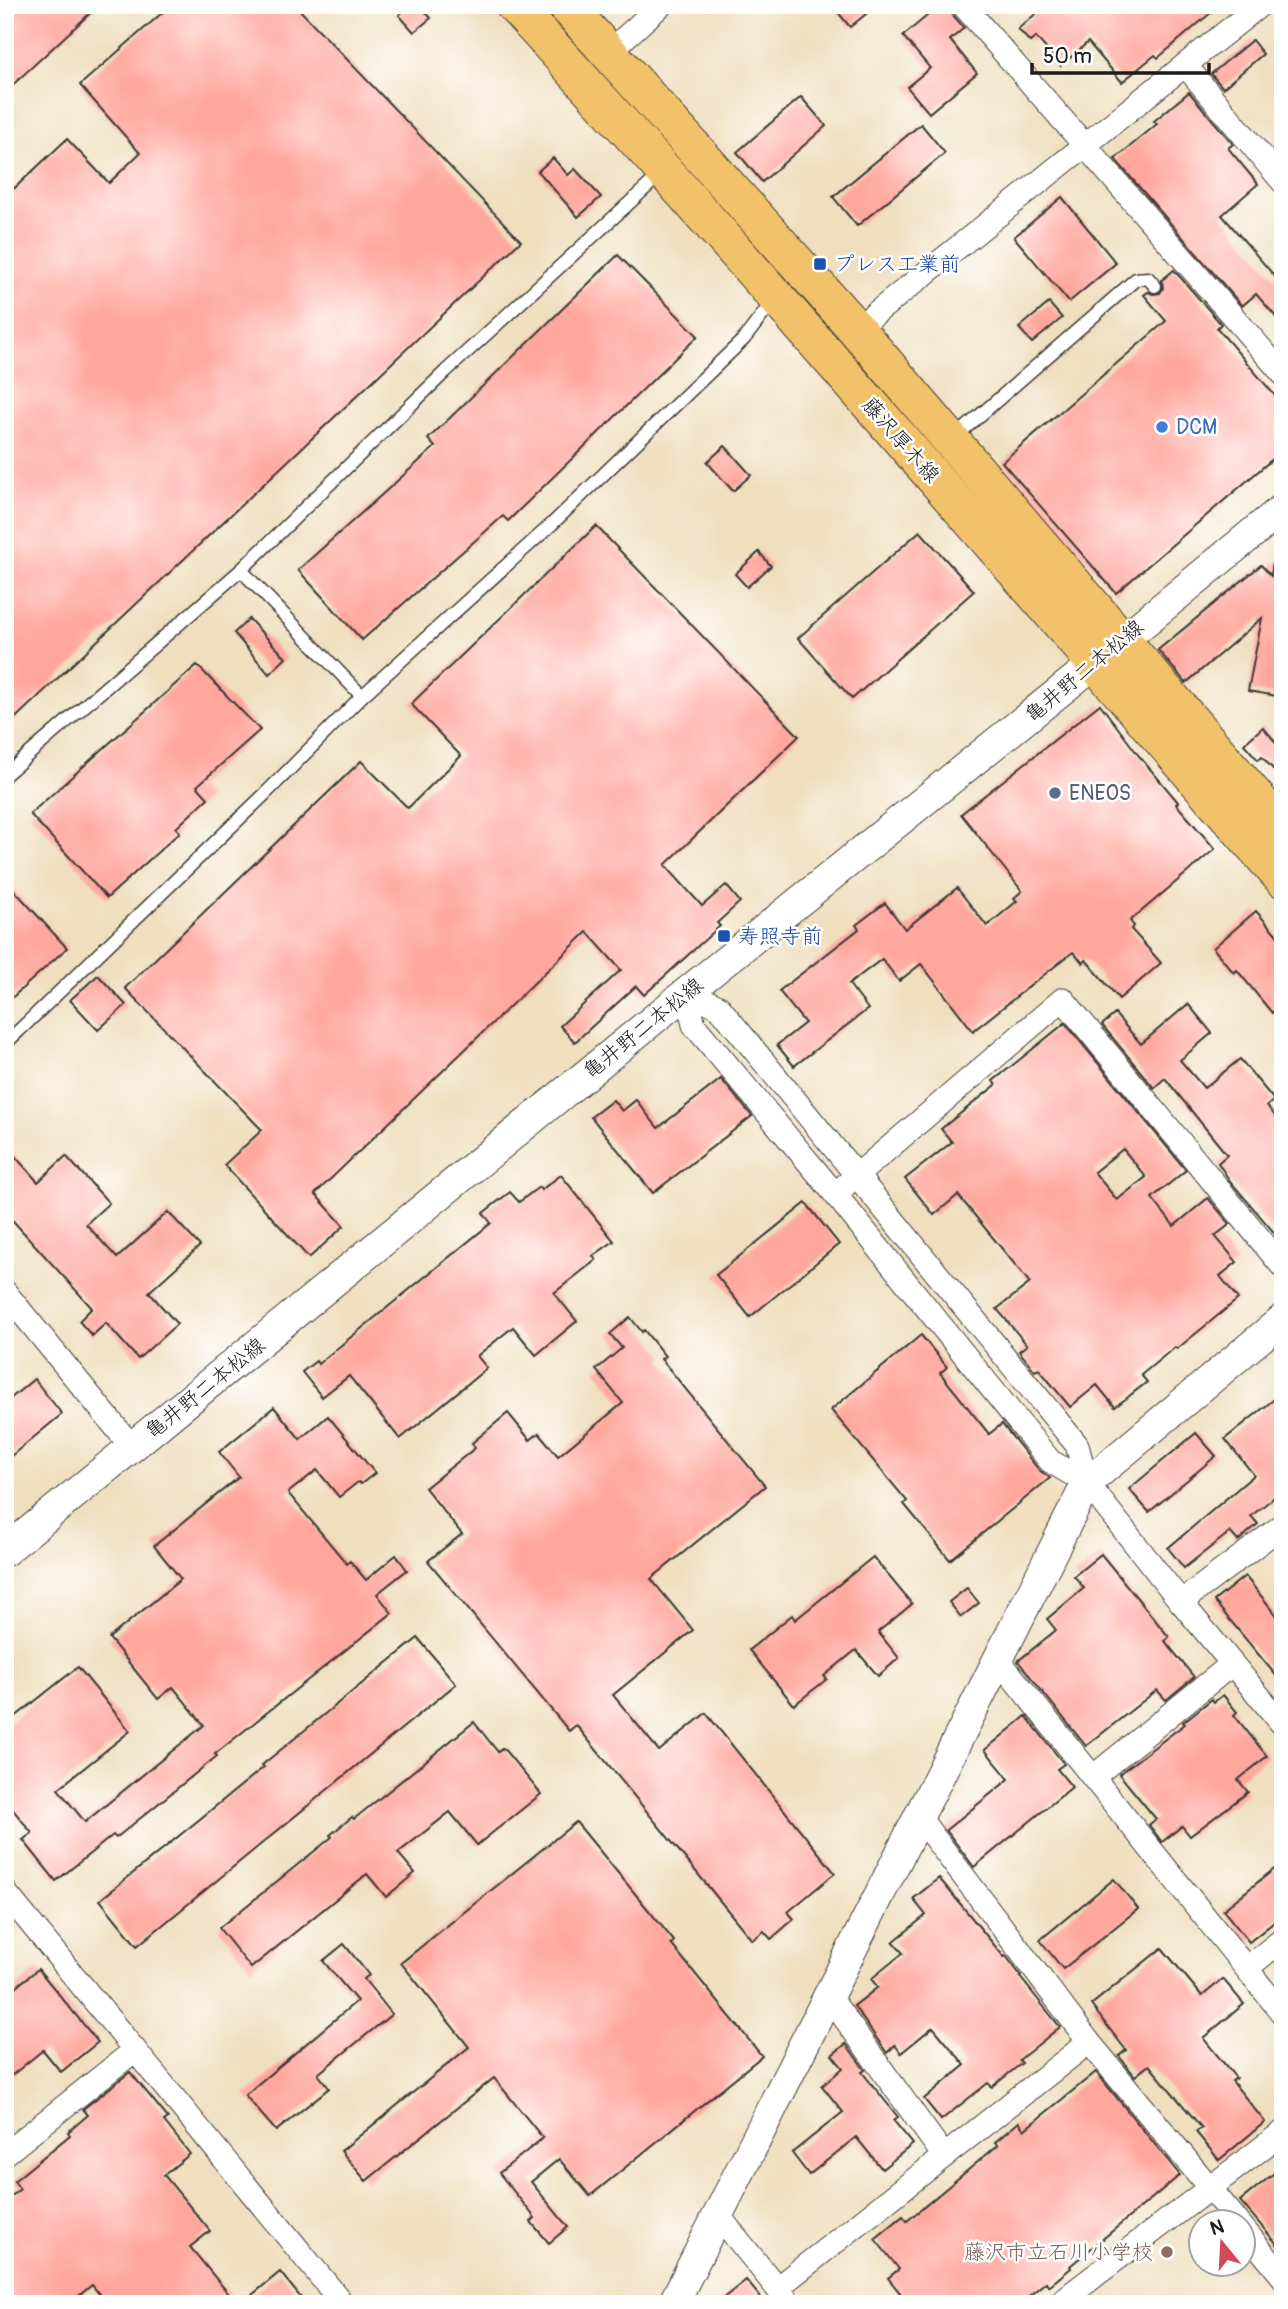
<svg xmlns="http://www.w3.org/2000/svg" width="1288" height="2309" font-family="Pangolin,'Klee One',sans-serif">
<rect width="100%" height="100%" fill="#fff"/>
<filter id="ink" filterUnits="userSpaceOnUse"><feTurbulence type="fractalNoise" baseFrequency=".0143" numOctaves="2"/><feDisplacementMap in="SourceGraphic" scale="14" xChannelSelector="R" yChannelSelector="G"/><feConvolveMatrix kernelMatrix="1 2 1 2 8 2 1 2 1" color-interpolation-filters="sRGB"/></filter>
<filter id="wash" filterUnits="userSpaceOnUse"><feTurbulence type="fractalNoise" baseFrequency=".00686" numOctaves="4" result="noise"/><feDisplacementMap in="SourceGraphic" scale="28" xChannelSelector="R" yChannelSelector="G"/><feGaussianBlur stdDeviation="1.57" result="paint"/><feColorMatrix in="noise" values="0 0 0 0 0 0 0 0 0 0 0 0 0 0 0 0 0 1.4 0 .05"/><feComposite in="paint" operator="in"/></filter>
<g filter="url(#wash)">
<rect width="100%" height="100%" fill="#efdfbf"/>
<g id="blocks">
<!-- building -->
<g fill="#ffa79e" fill-rule="evenodd">
<path d="M5 5H99L5 92Z"/>
<path d="M171 5H295L521 241 5 728V197L67 139 109 183 140 153 80 85Z"/>
<path d="M410 5H419L431 18 414 32 399 15Z"/>
<path d="M832 5H877L850 27Z"/>
<path d="M940 5H949L952 14 964 28 950 40 977 73 929 113 907 87 930 68 903 36Z"/>
<path d="M1046 5H1220L1158 58 1155 55 1122 82 1088 42 1061 66 1036 37 1030 42 1018 29Z"/>
<path d="M1252 40 1263 54 1223 88 1211 74Z"/>
<path d="M1189 92 1233 144 1228 148 1258 184 1222 215 1283 286V325L1256 294 1242 306 1115 159 1157 124 1154 121Z"/>
<path d="M801 97 826 126 762 182 737 152Z"/>
<path d="M921 124 945 153 857 226 833 197Z"/>
<path d="M553 158 568 175 575 169 601 197 578 217 538 171Z"/>
<path d="M1062 197 1116 263 1069 302 1014 237Z"/>
<path d="M618 255 698 336 508 521 503 516 362 640 298 570 435 447 428 439Z"/>
<path d="M1174 270 1221 324 1217 328 1283 405V450L1116 593 1002 462 1166 321 1144 295 1148 292 1153 294 1160 293 1163 288 1162 280Z"/>
<path d="M1049 303 1062 318 1032 343 1019 328Z"/>
<path d="M725 446 751 475 733 491 707 462Z"/>
<path d="M596 526 799 736 665 865 702 906 726 885 740 902 717 923 720 926 644 995 636 986 575 1042 560 1026 621 970 587 932 315 1194 344 1226 309 1258 224 1165 262 1130 125 988 361 761 408 808 461 756 411 704Z"/>
<path d="M920 531 974 591 852 699 798 638Z"/>
<path d="M759 552 771 566 747 587 735 574Z"/>
<path d="M1273 561H1283V697L1248 691 1262 618 1186 683 1158 650 1261 565 1271 576Z"/>
<path d="M249 619 286 658 269 674 234 633Z"/>
<path d="M197 665 260 730 197 786 208 798 176 828 180 832 107 898 30 814Z"/>
<path d="M1100 704 1139 756 1178 802 1176 804 1215 849 1130 921 1134 926 1131 929 1161 963 1119 999 1086 960 1083 963 1073 952 973 1031 921 964 899 981 882 959 849 984 868 1009 794 1066 777 1045 805 1023 779 991 859 929 856 925 885 903 905 929 957 888 987 926 1017 901 1014 898 1022 891 961 814Z"/>
<path d="M1263 727 1283 751V780L1262 757 1258 760 1244 744Z"/>
<path d="M5 880 67 948 5 1004Z"/>
<path d="M1256 911 1283 942V1004L1272 1013 1237 970 1234 973 1213 948Z"/>
<path d="M98 975 126 1005 98 1030 70 1000Z"/>
<path d="M1188 1004 1212 1033 1180 1060 1204 1088 1240 1059 1274 1100 1267 1106 1283 1126V1243L1230 1181 1218 1163 1227 1155 1165 1078 1154 1088 1102 1025 1115 1014 1141 1044Z"/>
<path d="M1065 1023 1186 1170 1152 1198 1174 1226 1208 1198 1230 1224 1215 1236 1237 1262 1220 1276 1238 1299 1177 1349 1175 1347 1141 1375 1147 1382 1115 1407 1097 1385 1070 1407 1039 1369 1035 1371 1019 1351 1027 1345 997 1309 1030 1283 958 1195 934 1215 905 1179 952 1142 941 1129 996 1085 993 1081ZM1123 1149 1146 1177 1117 1200 1094 1172Z"/>
<path d="M721 1079 752 1116 653 1193 591 1117 613 1100 622 1111 636 1100 658 1128Z"/>
<path d="M5 1145 38 1182 66 1156 109 1203 86 1224 117 1258 168 1212 200 1246 149 1292 177 1324 138 1359 106 1323 92 1336 79 1321 92 1308 5 1212Z"/>
<path d="M561 1175 614 1241 593 1256 596 1260 554 1293 577 1321 536 1355 513 1327 477 1356 487 1368 400 1439 349 1376 322 1397 302 1372 316 1361 318 1364 491 1223 483 1213 510 1192 519 1202 539 1187 541 1190Z"/>
<path d="M806 1203 839 1244 750 1317 716 1275Z"/>
<path d="M630 1317 642 1332 644 1330 665 1356 661 1359 765 1486 651 1579 693 1630 613 1695 659 1751 706 1713 835 1873 788 1912 794 1919 771 1939 764 1931 752 1940 576 1725 569 1731 428 1561 462 1534 425 1488 475 1448 472 1443 508 1413 530 1440 539 1433 558 1456 623 1403 596 1370 622 1348 610 1334Z"/>
<path d="M921 1335 947 1367 940 1373 989 1434 1002 1424 1039 1470 1050 1478 950 1560 904 1504 907 1501 831 1410Z"/>
<path d="M34 1379 62 1414 5 1461V1403Z"/>
<path d="M1283 1392V1490L1251 1516 1258 1524 1238 1541 1230 1532 1184 1568 1168 1548 1254 1475 1225 1439Z"/>
<path d="M274 1407 300 1439 328 1416 375 1473 361 1484 358 1482 339 1497 317 1470 288 1493 347 1564 350 1561 366 1580 396 1555 407 1570 377 1594 392 1613 215 1754 217 1756 116 1838 113 1835 56 1881 23 1840 32 1833 5 1800V1725L78 1667 130 1731 58 1789 85 1822 204 1725 173 1687 158 1699 109 1638 181 1579 154 1546 239 1477 219 1452Z"/>
<path d="M1196 1433 1216 1456 1149 1512 1129 1489Z"/>
<path d="M1101 1554 1169 1637 1165 1641 1194 1677 1166 1700 1157 1690 1086 1746 1018 1661 1056 1630 1047 1619 1084 1588 1074 1576Z"/>
<path d="M873 1557 912 1604 878 1632 899 1658 878 1676 856 1650 824 1676 827 1679 794 1705 749 1650 792 1615 795 1620Z"/>
<path d="M1245 1576 1283 1623V1684L1214 1601Z"/>
<path d="M967 1588 979 1603 961 1617 949 1602Z"/>
<path d="M418 1638 456 1684 137 1946 100 1900 264 1767 262 1765Z"/>
<path d="M1223 1695 1237 1712 1234 1715 1267 1756 1238 1780 1248 1792 1190 1836 1182 1826 1162 1842 1149 1825 1156 1819 1119 1774 1185 1724 1183 1722 1212 1699 1214 1702Z"/>
<path d="M1026 1716 1064 1764 1057 1769 1072 1787 974 1867 946 1830 1009 1779 985 1750Z"/>
<path d="M474 1722 498 1752 503 1748 541 1794 477 1845 450 1812 398 1853 415 1873 386 1897 367 1874 251 1968 219 1928 332 1837 330 1835 352 1817 354 1819Z"/>
<path d="M576 1822 674 1941 671 1944 762 2056 590 2196 559 2159 531 2182 568 2227 549 2243 531 2222 535 2218 499 2173 543 2138 494 2078 366 2181 341 2151 469 2047 401 1963Z"/>
<path d="M1283 1862V1915L1249 1942 1223 1910Z"/>
<path d="M939 1878 1004 1957 1006 1956 1021 1976 1020 1977 1060 2027 1019 2060 1022 2063 992 2087 988 2083 941 2120 924 2099 965 2065 933 2027 901 2053 895 2045 887 2053 854 2006 878 1987 871 1979 903 1953 893 1942 926 1915 913 1899Z"/>
<path d="M1114 1879 1138 1909 1063 1969 1040 1940Z"/>
<path d="M344 1944 369 1975 364 1979 392 2014 318 2074 329 2088 276 2131 245 2095 357 2001 323 1961Z"/>
<path d="M1162 1948 1202 1996 1223 1979 1244 2004 1203 2038 1236 2078 1232 2081 1265 2122 1219 2160 1196 2132 1202 2128 1149 2065 1135 2076 1119 2056 1126 2050 1091 2005Z"/>
<path d="M38 1969 98 2042 61 2072 43 2050 5 2081V1996Z"/>
<path d="M846 2044 865 2070 862 2072 898 2117 893 2120 913 2144 882 2169 856 2137 809 2175 792 2153 843 2112 822 2086 843 2068 832 2055Z"/>
<path d="M130 2072 168 2118 164 2121 190 2154 164 2175 210 2231 190 2247 237 2304H107L92 2285 69 2304H5V2201L20 2189 14 2181 70 2135 68 2132 88 2115 83 2109Z"/>
<path d="M1096 2072 1180 2175 1070 2266 1071 2268 1049 2286 1046 2282 1019 2304H909L888 2278 899 2269 875 2239 903 2216 907 2221 998 2145 995 2142 1019 2122 1024 2130Z"/>
<path d="M1283 2166V2251L1240 2201Z"/>
<path d="M280 2272 306 2304H241Z"/>
<path d="M746 2280 766 2304H716Z"/>
</g>
</g>
</g>
<g filter="url(#ink)">
<use href="#blocks" fill-opacity="0" stroke="#3c3934" stroke-width="2"/>
<g fill="none" stroke-linecap="round" stroke-linejoin="round">
<!-- service casing -->
<g stroke="#3c3934" stroke-width="15">
<g id="service">
<path d="M954 438 1136 279 1148 278 1155 286"/>
<path d="M241 570 362 696"/>
<path d="M5 775 241 570 446 371 662 173"/>
<path d="M5 1044 264 795 362 696 552 524 744 339 774 300"/>
</g>
</g>
<!-- minor casing -->
<g stroke="#3c3934" stroke-width="25">
<g id="minor">
<path d="M963 5 1283 374"/>
<path d="M609 52 661 5"/>
<path d="M1185 65 1283 182"/>
<path d="M856 329 1260 5"/>
<path d="M687 992 694 1025 835 1194 1050 1461 1087 1483 1181 1602 1283 1725"/>
<path d="M687 992 719 1007 1077 1445 1087 1483"/>
<path d="M835 1194 1063 999 1283 1267"/>
<path d="M5 1292 132 1447"/>
<path d="M1181 1602 1283 1525"/>
<path d="M998 1659 1283 2014"/>
<path d="M1093 1777 1232 1664"/>
<path d="M918 1816 1089 2042 1238 2222"/>
<path d="M5 1892 343 2304"/>
<path d="M1247 1968 1283 1939"/>
<path d="M828 1995 944 2156"/>
<path d="M5 2154 135 2050"/>
<path d="M718 2215 790 2304"/>
<path d="M1242 2227 1283 2277"/>
<path d="M777 2288 1089 2042"/>
<path d="M1058 2304 1283 2132"/>
</g>
</g>
<!-- tertiary casing -->
<g stroke="#3c3934" stroke-width="32">
<g id="tertiary">
<path d="M5 1551 687 992 1095 663 1283 508"/>
<path d="M673 2304 1087 1483 1283 1319"/>
</g>
</g>
<!-- primary casing -->
<g stroke="#3c3934" stroke-width="39">
<g id="primary">
<path d="M514 5C776 291 1028 587 1283 879"/>
<path d="M566 5 856 329 1283 829"/>
</g>
</g>
<!-- service -->
<use href="#service" stroke="#fff" stroke-width="12"/>
<!-- minor -->
<use href="#minor" stroke="#fff" stroke-width="23"/>
<!-- tertiary -->
<use href="#tertiary" stroke="#fff" stroke-width="30"/>
<!-- primary -->
<use href="#primary" stroke="#f2c26a" stroke-width="37"/>
</g>
</g>
<!-- markers -->
<g fill="#1a4fb4" stroke="#fff" stroke-width="2.5">
<rect x="813" y="257" width="14" height="14" rx="3.5"/>
<rect x="717" y="929" width="14" height="14" rx="3.5"/>
</g>
<circle fill="#3f7fe0" stroke="#fff" stroke-width="2.5" cx="1162" cy="427" r="7"/>
<circle fill="#5c6f8a" stroke="#fff" stroke-width="2.5" cx="1055" cy="793" r="7"/>
<circle fill="#8d6e63" stroke="#fff" stroke-width="2.5" cx="1167" cy="2252" r="7"/>
<g text-anchor="middle" stroke-width="5" stroke-linejoin="round" paint-order="stroke">
<!-- transit labels -->
<g font-size="21" fill="#164399" stroke="#fff" text-anchor="start">
<text x="834" y="271">プレス工業前</text>
<text x="738" y="943">寿照寺前</text>
</g>
<!-- shop labels -->
<g font-size="21" fill="#366cbe" stroke="#fff" text-anchor="start">
<text x="1176" y="434">DCM</text>
</g>
<!-- street labels -->
<g font-size="21" fill="#1c1c1c" stroke="#fff">
<text transform="translate(901 440) rotate(49)" y="7">藤沢厚木線</text>
<text transform="translate(1084 671) rotate(-40)" y="7">亀井野二本松線</text>
<text transform="translate(643 1028) rotate(-39)" y="7">亀井野二本松線</text>
<text transform="translate(205 1388) rotate(-39)" y="7">亀井野二本松線</text>
</g>
<!-- service labels -->
<g font-size="21" fill="#4e5e75" stroke="#fff" text-anchor="start">
<text x="1069" y="800">ENEOS</text>
</g>
<!-- education labels -->
<g font-size="21" fill="#785e54" stroke="#fff" text-anchor="end">
<text x="1153" y="2259">藤沢市立石川小学校</text>
</g>
</g>
<!-- margin -->
<rect width="1288" height="2309" fill="none" stroke="#fff" stroke-width="28"/>
<!-- north arrow -->
<g transform="translate(1222 2243) rotate(342)"><circle r="33" fill="#ffffff" stroke="#a4a4a4" stroke-width="2"/>
<path d="M0-5L12 26L0 18L-12 26Z" fill="#d1495b"/>
<text y="-10" font-size="19" font-weight="bold" text-anchor="middle" fill="#1c1c1c">N</text>
</g>
<!-- scale -->
<path d="M1032 63v10h177v-10" fill="none" stroke="#1c1c1c" stroke-width="3.5"/>
<text x="1043" y="63" font-size="21" fill="#1c1c1c" stroke="#ffffff" stroke-width="5" paint-order="stroke">50 m</text>
</svg>
